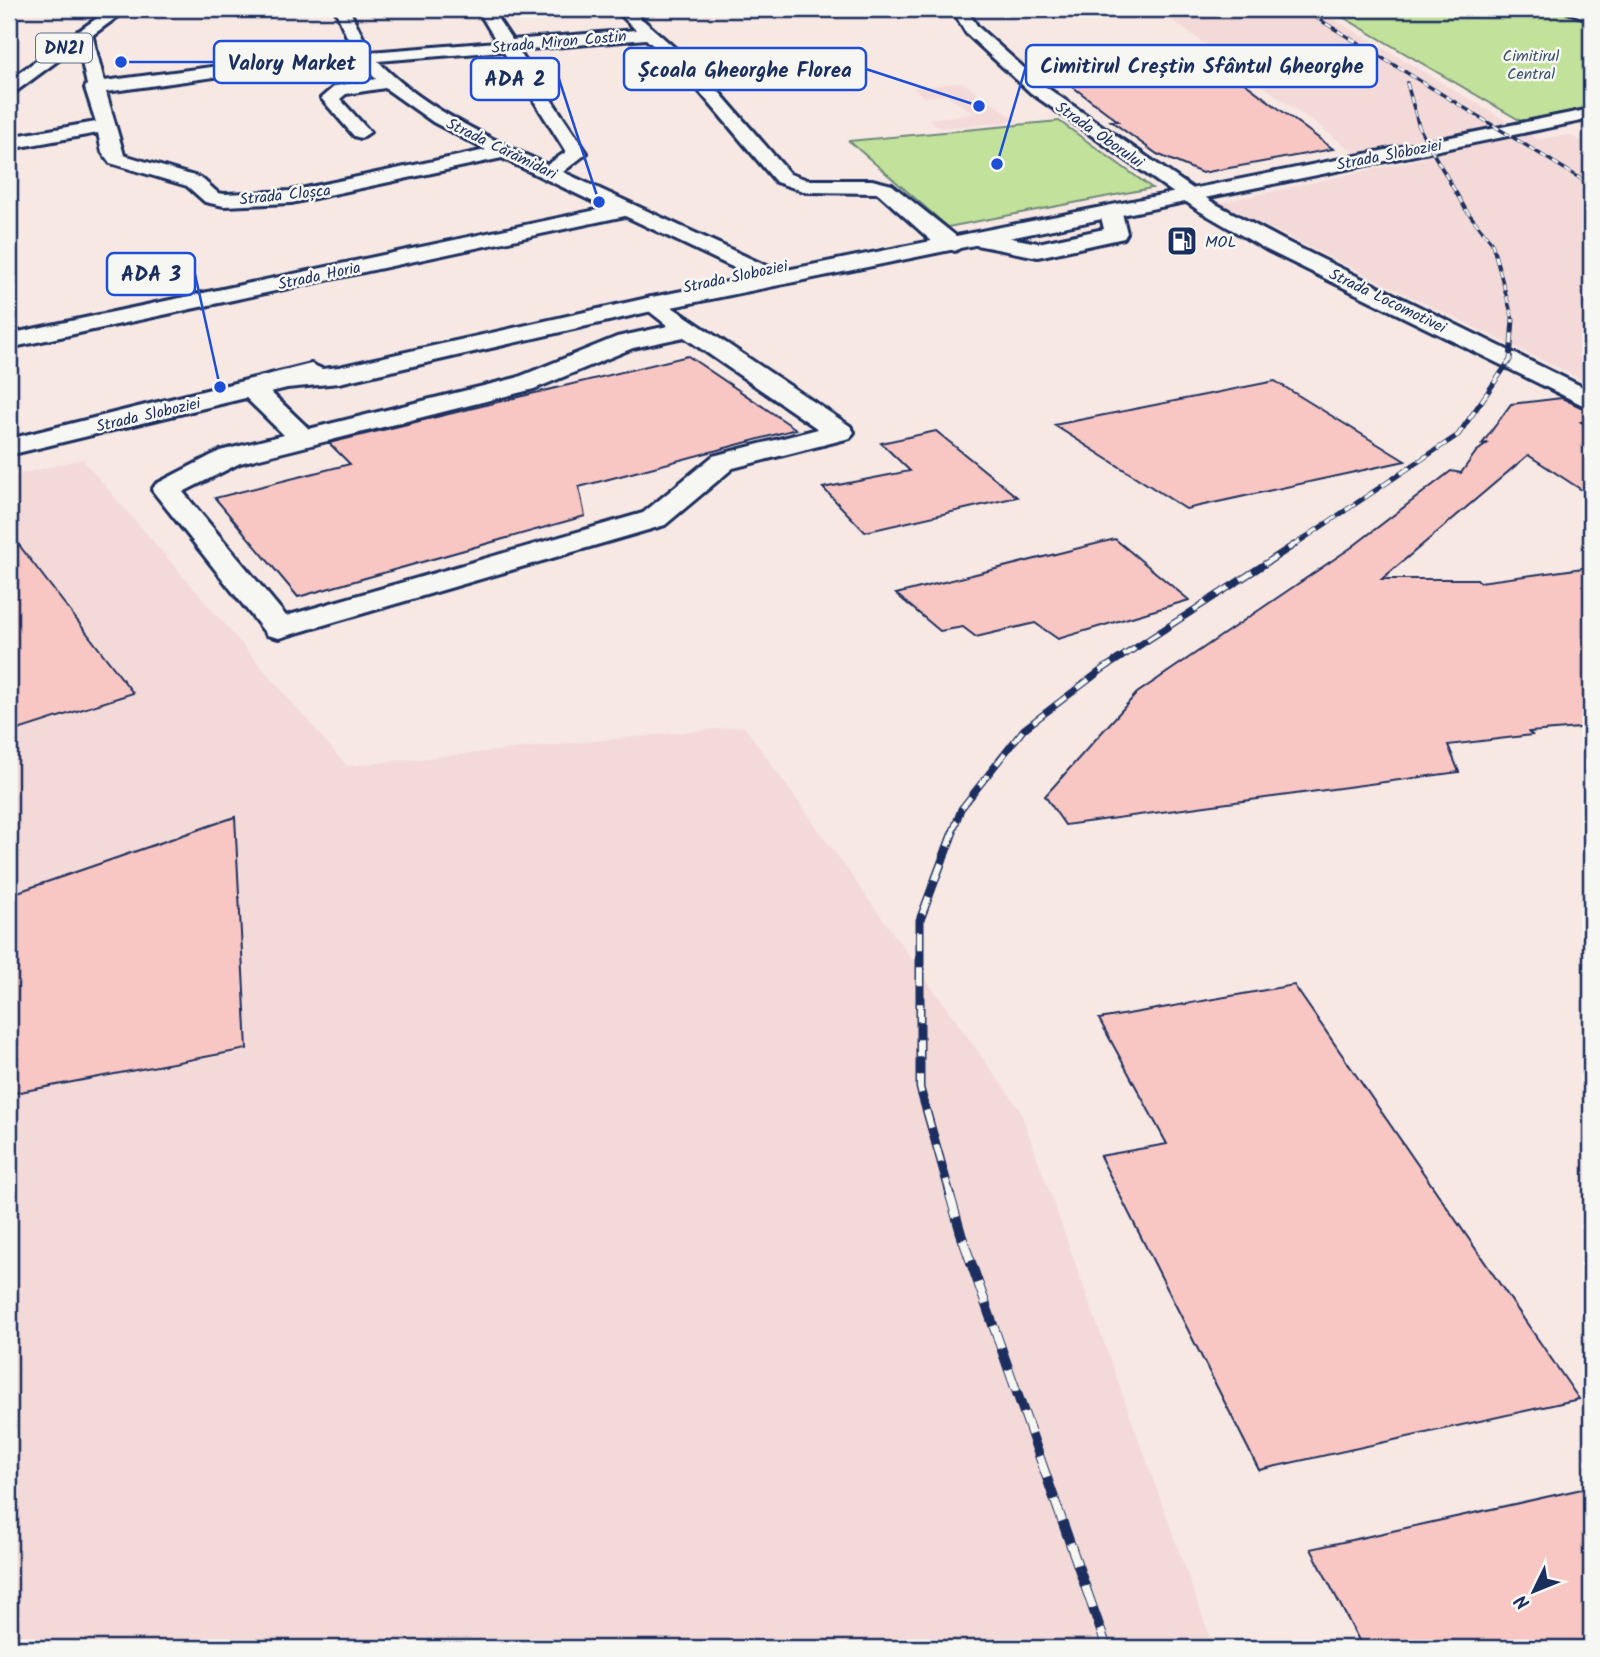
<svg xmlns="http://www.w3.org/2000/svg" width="1600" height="1657" font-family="Kalam,sans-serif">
<rect width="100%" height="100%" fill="#f7e8e4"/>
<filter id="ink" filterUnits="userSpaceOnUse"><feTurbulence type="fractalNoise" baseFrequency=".0143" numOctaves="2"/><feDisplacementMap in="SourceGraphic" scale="14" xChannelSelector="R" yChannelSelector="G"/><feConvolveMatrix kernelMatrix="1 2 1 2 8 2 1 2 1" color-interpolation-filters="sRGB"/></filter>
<g filter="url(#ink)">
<!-- built -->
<g fill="#f3dad8">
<path d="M1237 9H1317L1537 139 1570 135 1591 147V384L1218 203 1424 158 1415 143 1357 154 1169 18Z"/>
<path d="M962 82 1018 121 941 128 928 119 974 114 947 95 924 97 913 88Z"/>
<path d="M82 459 347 766 744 726 1020 1110 1214 1648H9V477Z"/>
</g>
<!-- green -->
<g fill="#c2e19a" stroke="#6e887c" stroke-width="2">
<path d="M1329 9H1591V107L1521 121Z"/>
<path d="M1059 121 1152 188 948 227 849 141Z"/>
</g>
<!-- building -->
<g fill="#f8c7c3" stroke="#1b2f5e" stroke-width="2">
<path d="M1168 56 1210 81 1239 79 1333 149 1202 173 1157 154 1111 121H1118L1061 78 1078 76 1060 65Z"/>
<path d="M688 356 796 429 579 487 585 516 298 597 215 498 350 464 329 443Z"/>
<path d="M1275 381 1405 461 1186 509 1054 425Z"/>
<path d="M1562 398 1591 412V420L1581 422 1591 428V496L1528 455 1382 579H1477L1480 582 1591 567V727L1529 732 1532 735 1448 745 1459 772 1065 825 1045 796 1137 693 1352 547 1451 471 1461 473 1476 452 1488 443 1482 444 1511 404Z"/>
<path d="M936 431 1017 497 865 532 823 488 910 471 881 443Z"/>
<path d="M9 532 133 693 9 733Z"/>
<path d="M1115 539 1189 600 1058 639 1035 623 976 637 963 627 940 631 896 594Z"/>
<path d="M235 817 247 1049 9 1094V895Z"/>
<path d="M1294 985 1579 1399 1259 1470 1100 1156 1167 1144 1099 1019Z"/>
<path d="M1591 1487V1648H1363L1311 1549Z"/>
</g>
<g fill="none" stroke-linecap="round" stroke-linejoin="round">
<!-- minor casing -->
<g stroke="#1b2f5e" stroke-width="6">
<g id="minor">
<path d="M335 9H349L370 52 497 42 477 9H491L512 40 636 30 622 16 630 11 635 13 701 71 790 174 808 180H872L892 185 966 244 955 251 935 244 878 193 806 192 776 182 689 79 646 39 518 50 587 153 563 172 784 274 787 279 784 284H768L625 216 9 348V334L606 208 502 158 291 203 224 206 205 202 187 186 110 163 102 152 98 133 9 149V137L96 122 85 88 87 85 76 34 78 31H90L92 34 104 81 250 62 354 53ZM503 51 566 152 547 165C488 137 424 109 378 61ZM360 63 376 79 335 86 321 98 354 136 361 138 370 132 340 99 346 94 385 88 433 122 486 150 291 191 224 194 218 193 201 178 124 155 106 92 250 72Z"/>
<path d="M952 9H966L978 27 1043 85 1212 202 1283 240 1591 391V409L1267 250 1198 210 1031 93 966 33Z"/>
<path d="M1564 9 1591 10V20L1567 12Z"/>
<path d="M1111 207 1122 213 1127 233 1124 238 1038 257 971 244 968 239 979 232 1038 243 1104 229 1100 213Z"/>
<path d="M652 297 660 299 850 426 854 432 850 438 733 468 665 525 279 638 267 635 152 490 156 484 220 451 284 435 243 395 239 389 243 383H261L309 429 516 378 617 337 668 326 640 304 644 299ZM684 337 818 429 713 456 643 513 286 616 183 492 240 463 534 389 633 348Z"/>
</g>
</g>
<!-- major casing -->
<g stroke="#1b2f5e" stroke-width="6">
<g id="major">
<path d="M110 9H128L15 92 9 93V80Z"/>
<path d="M1591 109V119L652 311 339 383 287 388 9 455V439L311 364 322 369 339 367 652 297Z"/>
</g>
</g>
<!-- minor -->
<use href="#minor" fill="#f6f6f2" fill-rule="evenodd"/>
<!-- major -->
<use href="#major" fill="#f6f6f2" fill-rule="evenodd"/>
<!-- rail-far4 casing -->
<g stroke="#1b2f5e" stroke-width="3.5">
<g id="rail-far4">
<path d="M1302 9 1591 185"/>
<path d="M1407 83 1419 127 1429 146 1466 210 1492 243 1513 320"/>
</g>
</g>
<!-- rail-far3 casing -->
<g stroke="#1b2f5e" stroke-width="5">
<path id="rail-far3" d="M1291 547 1458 435 1510 360 1513 319"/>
</g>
<!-- rail-far2 casing -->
<g stroke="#1b2f5e" stroke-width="7">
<path id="rail-far2" d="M952 834 961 809 1024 729 1103 669 1294 545"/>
</g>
<!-- rail-far1 casing -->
<g stroke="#1b2f5e" stroke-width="9">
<path id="rail-far1" d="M951 1197 920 1088V920L953 832"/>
</g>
<!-- rail casing -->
<g stroke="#1b2f5e" stroke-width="10">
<path id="rail" d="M950 1195 962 1237 1107 1648"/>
</g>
<!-- rail-far4 -->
<use href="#rail-far4" stroke="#f6f6f2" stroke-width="2.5" stroke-dasharray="7" stroke-linecap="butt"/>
<!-- rail-far3 -->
<use href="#rail-far3" stroke="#f6f6f2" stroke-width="3.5" stroke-dasharray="11" stroke-linecap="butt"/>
<!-- rail-far2 -->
<use href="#rail-far2" stroke="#f6f6f2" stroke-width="4.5" stroke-dasharray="14" stroke-linecap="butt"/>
<!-- rail-far1 -->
<use href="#rail-far1" stroke="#f6f6f2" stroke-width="6" stroke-dasharray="18" stroke-linecap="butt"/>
<!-- rail -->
<use href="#rail" stroke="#f6f6f2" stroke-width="8" stroke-dasharray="23" stroke-linecap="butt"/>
</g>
</g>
<!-- icons -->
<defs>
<g id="fuel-square" transform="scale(1.575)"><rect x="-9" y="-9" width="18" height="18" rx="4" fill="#1b2f5e" stroke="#f6f6f2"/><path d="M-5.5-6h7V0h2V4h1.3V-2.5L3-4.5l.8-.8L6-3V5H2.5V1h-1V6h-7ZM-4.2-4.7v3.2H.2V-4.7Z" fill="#fff"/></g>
</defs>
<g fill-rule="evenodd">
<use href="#fuel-square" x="1182" y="241"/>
</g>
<g text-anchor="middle" stroke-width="5" stroke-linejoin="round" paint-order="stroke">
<!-- far-street labels -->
<g font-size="16" fill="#1b2f5e" stroke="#f6f6f2">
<text transform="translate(559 41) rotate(-5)" y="6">Strada Miron Costin</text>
<text transform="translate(1100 134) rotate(35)" y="6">Strada Oborului</text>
<text transform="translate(502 148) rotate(26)" y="6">Strada Cărămidari</text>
<text transform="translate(1389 154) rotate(-11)" y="6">Strada Sloboziei</text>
<text transform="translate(285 194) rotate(-6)" y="6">Strada Cloșca</text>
<text transform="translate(319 275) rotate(-12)" y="6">Strada Horia</text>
<text transform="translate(735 276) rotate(-12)" y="6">Strada Sloboziei</text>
<text transform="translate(1388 300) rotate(26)" y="6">Strada Locomotivei</text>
<text transform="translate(148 414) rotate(-13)" y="6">Strada Sloboziei</text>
</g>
<!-- far-park labels -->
<g font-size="16" fill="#3c536a" stroke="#f6f6f2">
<text x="1531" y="61">Cimitirul<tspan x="1531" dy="18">Central</tspan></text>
</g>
<!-- far-poi labels -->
<g font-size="16" fill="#1b2f5e" stroke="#f6f6f2" text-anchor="start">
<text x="1205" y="247">MOL</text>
</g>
<!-- shield labels -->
<rect fill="#f6f6f2" stroke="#5d6b8a" stroke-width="2" x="36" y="33.5" width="56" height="29" rx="5"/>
<g font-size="18" font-weight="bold" fill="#1b2f5e">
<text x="64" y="54">DN21</text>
</g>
</g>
<!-- callouts -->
<path fill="none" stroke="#1d4ed8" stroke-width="2.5" d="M121 62L214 62M997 164L1026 66M979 106L866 69M599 202L559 79M220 387L195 274"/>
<g fill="#1d4ed8" stroke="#f6f6f2" stroke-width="2.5">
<circle cx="121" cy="62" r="7"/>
<circle cx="997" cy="164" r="7"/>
<circle cx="979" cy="106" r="7"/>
<circle cx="599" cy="202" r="7"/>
<circle cx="220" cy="387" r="7"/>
</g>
<g fill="#f6f6f2" stroke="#1d4ed8" stroke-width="2.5">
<rect x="214" y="41" width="156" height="42" rx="7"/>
<rect x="1026" y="45" width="351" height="42" rx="7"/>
<rect x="624" y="48" width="242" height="42" rx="7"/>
<rect x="471" y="58" width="88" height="42" rx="7"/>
<rect x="107" y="253" width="88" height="42" rx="7"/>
</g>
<g font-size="21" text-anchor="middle" font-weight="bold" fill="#1b2f5e">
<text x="292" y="70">Valory Market</text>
<text x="1202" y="73">Cimitirul Creștin Sfântul Gheorghe</text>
<text x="745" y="77">Școala Gheorghe Florea</text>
<text x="515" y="86">ADA 2</text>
<text x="151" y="281">ADA 3</text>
</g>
<!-- margin -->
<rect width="1600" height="1657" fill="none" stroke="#f6f6f2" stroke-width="35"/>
<rect x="18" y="18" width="1565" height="1622" fill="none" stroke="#1b2f5e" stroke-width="2.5" filter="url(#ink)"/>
<!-- north arrow -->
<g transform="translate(1534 1591) rotate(227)" stroke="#f6f6f2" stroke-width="5" paint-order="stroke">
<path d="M0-5L12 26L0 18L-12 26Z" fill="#1b2f5e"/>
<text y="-10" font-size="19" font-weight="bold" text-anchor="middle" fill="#1b2f5e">N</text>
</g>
</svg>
